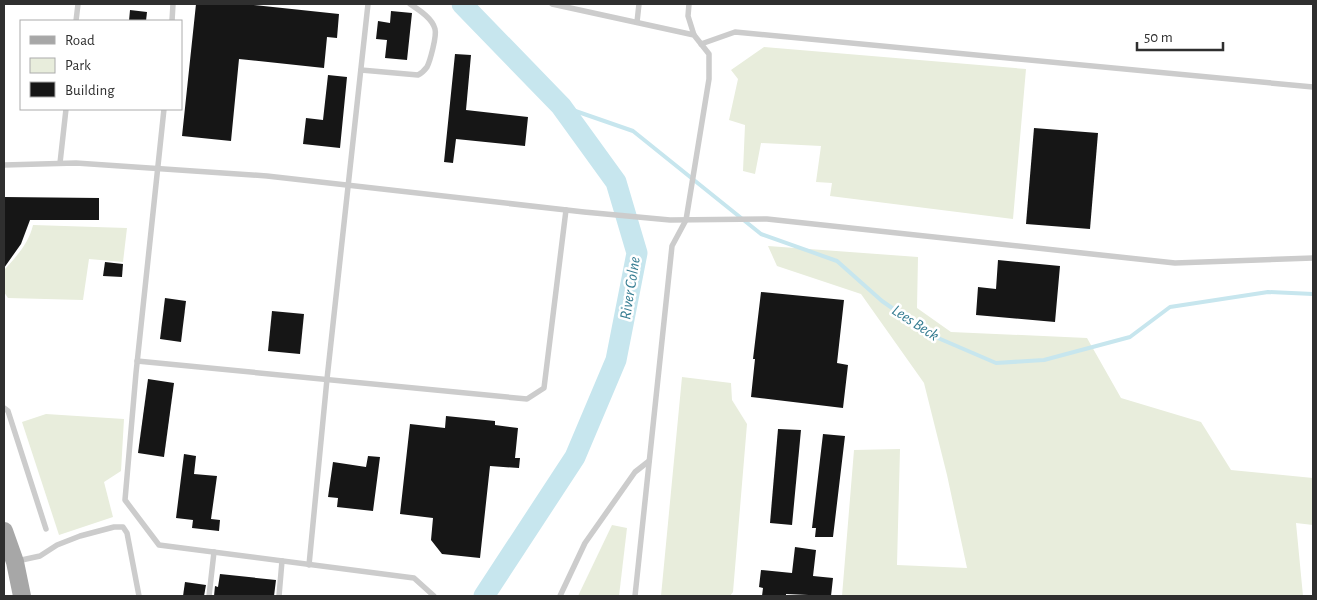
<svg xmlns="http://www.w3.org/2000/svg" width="1317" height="600" font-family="'Alegreya Sans',sans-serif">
<rect width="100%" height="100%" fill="#fff"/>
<!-- green -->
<g fill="#e8eddc">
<path d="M764 47 1026 69 1013 219 830 196 832 183 816 182 821 146 761 143 755 174 743 171 745 125 729 120 738 79 731 70Z"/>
<path d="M33 225 127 228 123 262 89 259 83 300 8 298 4 292V270C16 257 29 243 33 225Z"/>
<path d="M768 246 918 257 917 308 951 332 1087 338 1121 398 1201 422 1231 470 1313 478V525L1296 523 1303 596H842L854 450 900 449 897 565 967 568 947 475 924 383 861 294 777 266Z"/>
<path d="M682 377 731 383 732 400 747 424 733 592 730 596H661Z"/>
<path d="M46 414 124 419 121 471 104 482 113 517 59 535 22 422Z"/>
<path d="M612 525 627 528 619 596H578Z"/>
</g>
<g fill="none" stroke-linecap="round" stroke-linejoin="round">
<!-- stream -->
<path stroke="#c7e6ee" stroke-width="4" d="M561 106 633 131 761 234 837 261 882 301 931 335 996 363 1044 360 1130 337 1170 307 1268 292 1313 294"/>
<!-- river -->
<path stroke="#c7e6ee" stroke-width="21" d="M462 4 561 106 616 182 637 253 616 360 575 457 484 596"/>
</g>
<!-- building -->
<g fill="#161616">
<path d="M196 4H245L339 14 337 38 327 37 324 68 239 59 231 141 182 136Z"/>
<path d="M130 10 147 12 146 21H129Z"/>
<path d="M391 11 412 13 407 60 385 58 387 40 376 39 378 21 390 23Z"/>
<path d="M455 54 471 55 466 110 528 117 525 146 456 139 453 163 444 162Z"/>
<path d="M328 75 347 77 340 148 303 144 306 118 323 120Z"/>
<path d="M1034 128 1098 133 1090 229 1026 224Z"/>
<path d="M4 197 99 198V220H30L21 244 4 268Z"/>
<path d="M998 260 1060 266 1055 322 976 315 978 287 996 289Z"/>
<path d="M105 262 123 264 122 277 103 276Z"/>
<path d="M761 292 844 300 837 363 848 365 843 408 751 397 755 359H753Z"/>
<path d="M165 298 186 301 181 342 160 339Z"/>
<path d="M272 311 304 314 300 354 268 351Z"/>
<path d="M148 379 174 383 164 457 138 453Z"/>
<path d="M446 416 495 421V425L518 428 515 458H520L519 468 490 466 480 558 442 554 431 540 433 518 400 514 410 424 445 428Z"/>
<path d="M778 429 801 430 792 525 770 523Z"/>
<path d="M823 434 845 436 833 537H815L816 528H812Z"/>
<path d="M184 454 196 456 194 474 217 476 211 519 220 520 219 531 192 528 193 520 176 518Z"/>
<path d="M368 456 380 457 373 511 337 507 338 498 328 497 333 462 366 467Z"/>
<path d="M795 547 816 550 813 576 833 578 831 596 786 594V596H762L763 588 759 587 761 570 792 573Z"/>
<path d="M220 574 276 580 274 596H214L215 586 218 587Z"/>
<path d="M185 582 206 585 204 596H183Z"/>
</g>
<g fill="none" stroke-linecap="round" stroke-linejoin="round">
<!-- lane -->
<g stroke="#ccc" stroke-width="5.5">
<path d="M552 4 694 35 709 54V79L686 220 672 246 635 596"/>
<path d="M689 4 688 16 694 35"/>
<path d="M76 21 78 4"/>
<path d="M172 21 173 4"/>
<path d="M637 22 639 4"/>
<path d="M701 44 735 32 1313 87"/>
<path d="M361 70 418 75C422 73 424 71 427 67 430 61 437 36 435 29 432 18 419 10 410 4"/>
<path d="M164 109 136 373 125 500 159 545 414 578 434 596"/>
<path d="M60 163 66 109"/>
<path d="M4 165 76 163 267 176 584 212 670 220 767 219 1175 263 1313 258"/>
<path d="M137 361 527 399 544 388 566 210"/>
<path d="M4 408 8 411 46 529"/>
<path d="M17 561 40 556 57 545 80 536 114 527H123L127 533 139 596"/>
<path d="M309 565 327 379 368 4"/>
<path d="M209 596 214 552"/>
<path d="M279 596 282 561"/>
<path d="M560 596 585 543 635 472 649 461"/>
</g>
<!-- primary -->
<path stroke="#a7a7a7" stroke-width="18" d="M4 531 15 562 22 596"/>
</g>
<g text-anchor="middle" stroke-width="5" stroke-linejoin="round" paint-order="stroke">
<!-- water labels -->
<g font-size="16" font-style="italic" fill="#357c91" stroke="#fff">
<text transform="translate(629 288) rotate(-81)" y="6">River Colne</text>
<text transform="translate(916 322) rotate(33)" y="6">Lees Beck</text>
</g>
</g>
<!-- border -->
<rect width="1317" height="600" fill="none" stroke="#2f2f2f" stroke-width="10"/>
<!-- legend -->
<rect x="20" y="20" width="162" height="90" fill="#ffffff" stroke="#acacac"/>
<rect x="30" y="36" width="25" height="8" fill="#a7a7a7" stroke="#acacac"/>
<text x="65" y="45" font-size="15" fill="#2f2f2f">Road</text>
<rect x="30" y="58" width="25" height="15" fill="#e8eddc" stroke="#acacac"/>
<text x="65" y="70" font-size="15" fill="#2f2f2f">Park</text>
<rect x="30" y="82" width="25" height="15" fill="#161616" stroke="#acacac"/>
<text x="65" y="95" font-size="15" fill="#2f2f2f">Building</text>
<!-- scale -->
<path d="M1137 42v8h86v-8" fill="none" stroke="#2f2f2f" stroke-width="2.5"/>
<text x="1144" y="42" font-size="15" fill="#2f2f2f" stroke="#ffffff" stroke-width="4" paint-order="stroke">50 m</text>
</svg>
